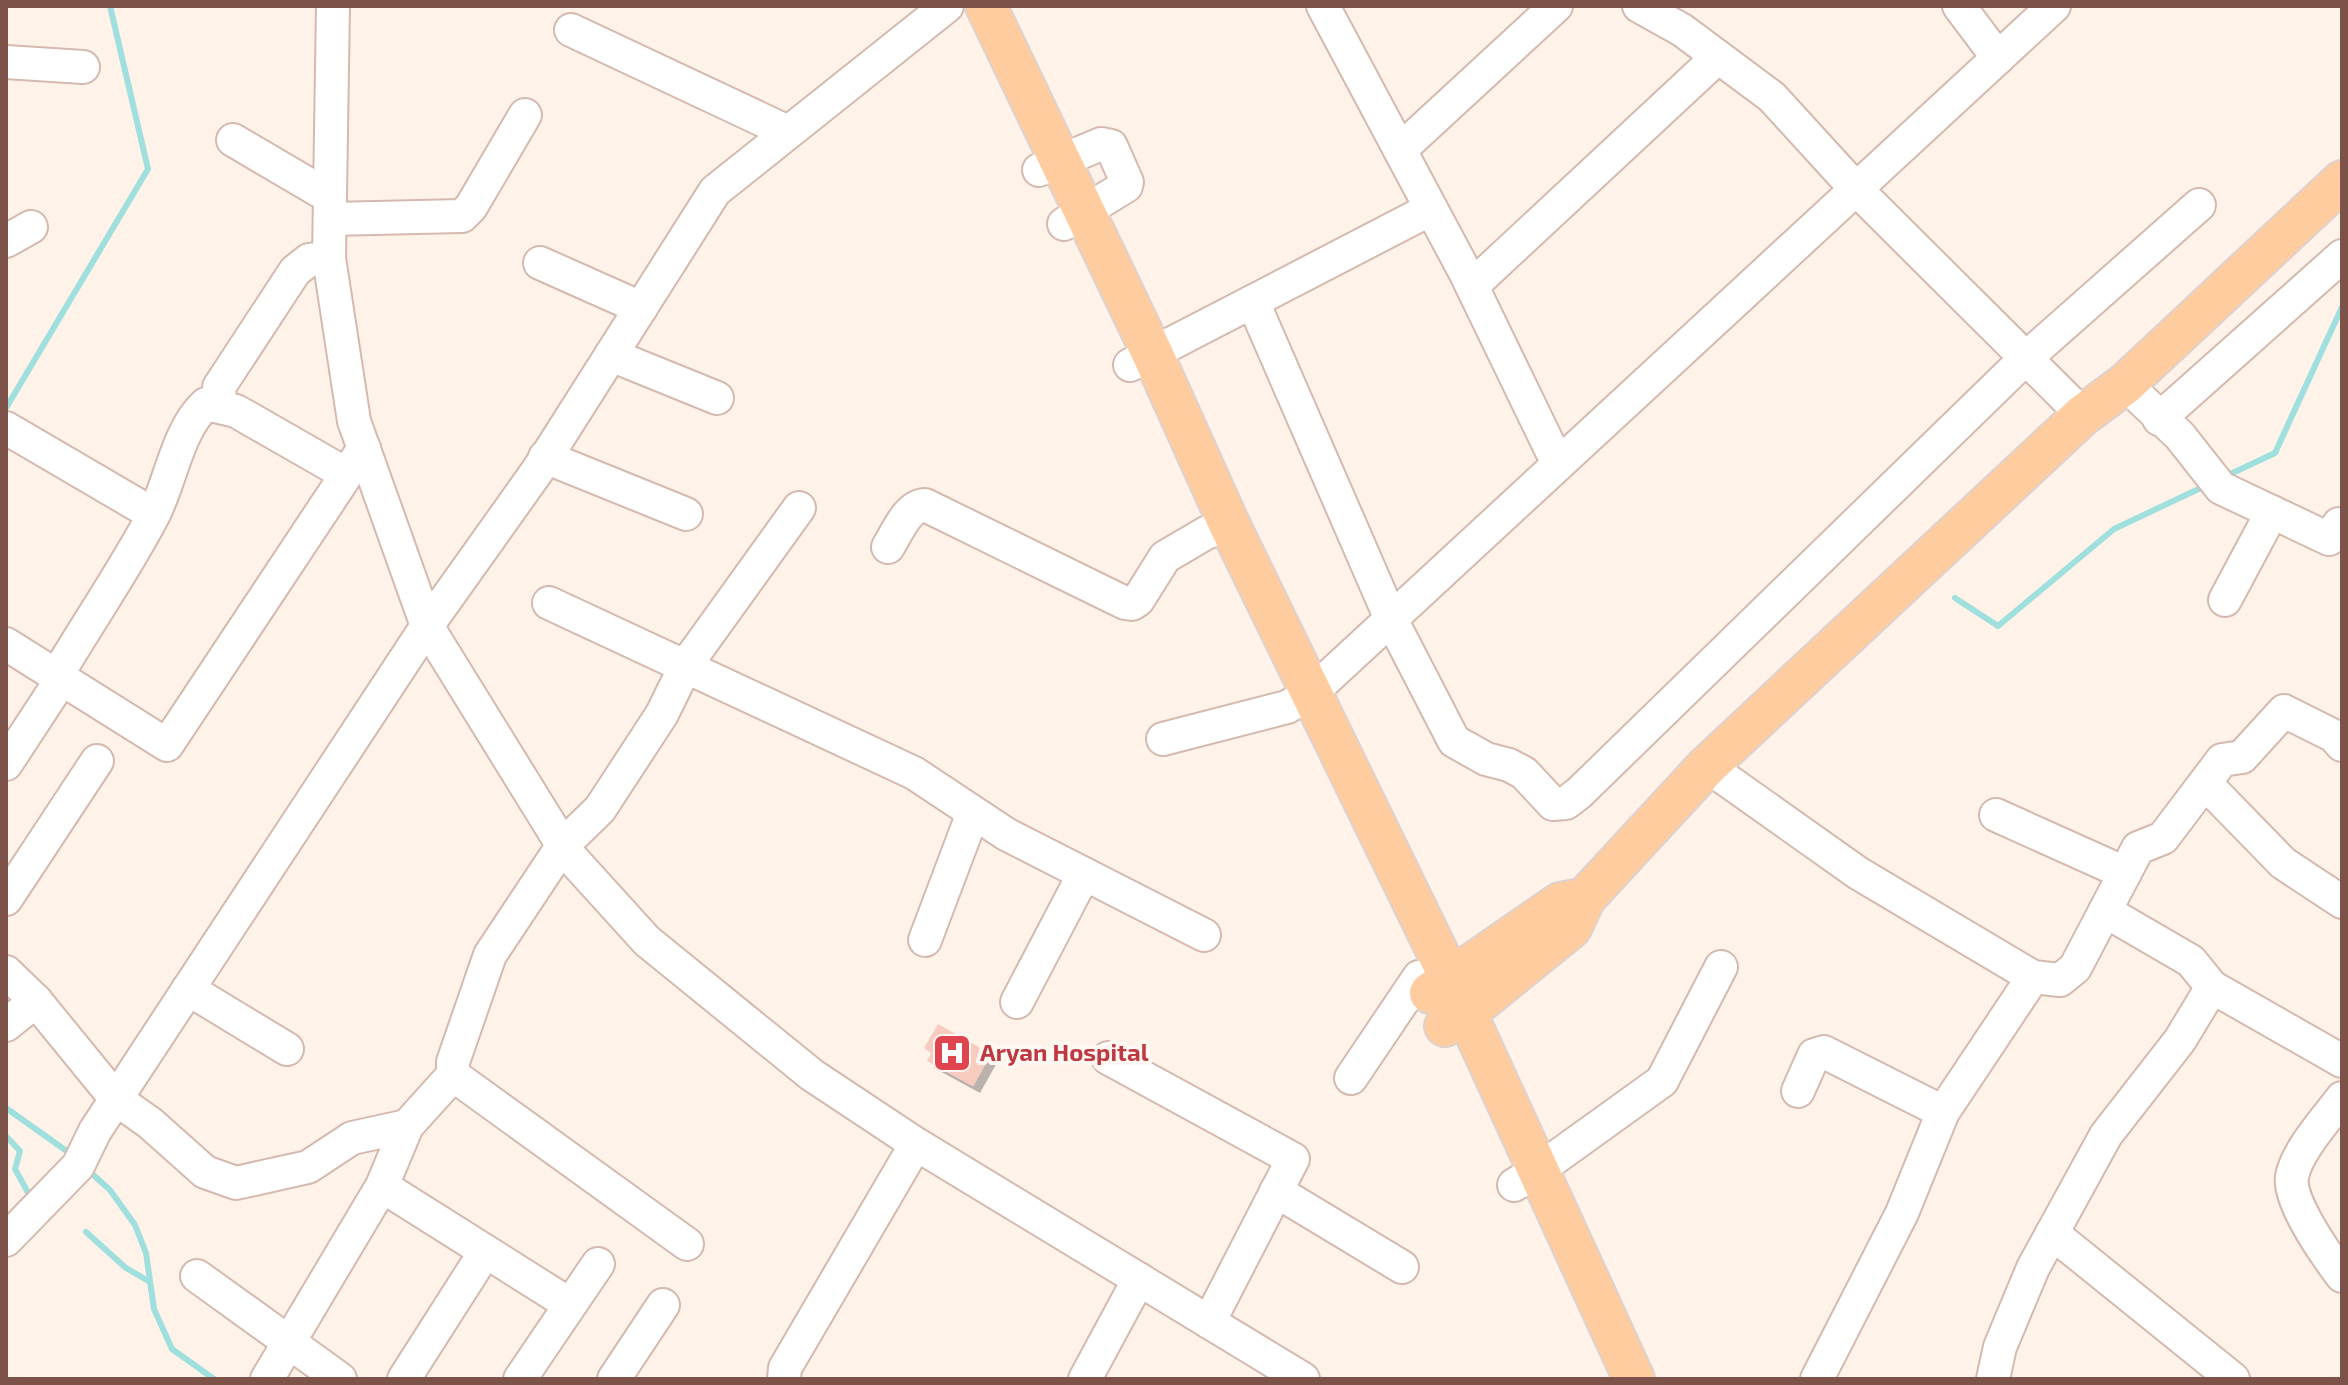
<svg xmlns="http://www.w3.org/2000/svg" width="2348" height="1385" font-family="'Exo 2',sans-serif">
<defs>
<filter id="shadow"><feDropShadow dx="7" dy="7" stdDeviation="0" flood-color="#0004"/></filter>
</defs>
<rect width="100%" height="100%" fill="#fff3e9"/>
<g fill="none" stroke-linecap="round" stroke-linejoin="round">
<!-- stream -->
<g stroke="#9fdfde" stroke-width="6">
<path d="M6 408 148 169 110 6"/>
<path d="M2224 477 2275 453 2342 307"/>
<path d="M1955 598 1998 626 2114 529 2207 485"/>
<path d="M6 1108 68 1152"/>
<path d="M6 1136 20 1151 15 1169 31 1198"/>
<path d="M90 1172 110 1190 135 1225 146 1253 154 1309 172 1349 214 1379"/>
<path d="M86 1232 126 1268 150 1282"/>
</g>
</g>
<!-- building -->
<path fill="#f7cbbd" filter="url(#shadow)" d="M938 1024 991 1054 973 1086 927 1061 931 1053 924 1048Z"/>
<g fill="none" stroke-linecap="round" stroke-linejoin="round">
<!-- minor casing -->
<g stroke="#d5b9af" stroke-width="36">
<g id="minor">
<path d="M333 6 329 258 354 421 427 626 568 854 647 941 812 1075 916 1144 1303 1379"/>
<path d="M1323 6 1466 274 1558 464"/>
<path d="M1639 6 1682 30 1772 97 1856 189 2083 415"/>
<path d="M1959 6 1998 58"/>
<path d="M571 30 788 132"/>
<path d="M6 62 83 67"/>
<path d="M233 140 330 197"/>
<path d="M1400 150 1556 6"/>
<path d="M1039 170 1101 144 1111 146 1127 182 1126 186 1064 224"/>
<path d="M330 219 462 216 471 207 525 115"/>
<path d="M6 241 31 227"/>
<path d="M540 263 641 308"/>
<path d="M1472 286 1718 57"/>
<path d="M1253 302 1391 619 1454 741 1486 759 1509 765 1524 773 1553 804 1566 803 1579 793 2026 358 2199 205"/>
<path d="M611 355 717 398"/>
<path d="M1130 365 1431 209"/>
<path d="M2125 384 2180 436 2221 488 2329 539 2339 524 2342 525"/>
<path d="M220 405 219 387 295 271 309 260 329 258"/>
<path d="M2159 419 2342 256"/>
<path d="M6 428 153 514"/>
<path d="M545 457 686 514"/>
<path d="M888 547C897 533 907 506 925 505L1125 603 1132 604 1138 600 1165 557 1206 533 1229 524"/>
<path d="M2225 600 2272 512"/>
<path d="M549 603 914 773 1006 834 1204 935"/>
<path d="M6 644 167 745 364 448"/>
<path d="M56 677C87 624 126 568 154 514 171 480 178 429 206 404L236 411 346 474"/>
<path d="M1163 739 1287 707 1310 694 2054 6"/>
<path d="M6 764 61 680"/>
<path d="M1707 766 1858 873 2033 977 2060 980 2075 968 2138 848 2163 838 2222 760 2242 757 2284 711 2334 736 2342 745"/>
<path d="M2205 783 2283 863 2342 902"/>
<path d="M1996 815 2125 873"/>
<path d="M6 899 97 761"/>
<path d="M2105 911 2191 961 2212 987 2342 1061"/>
<path d="M925 940 973 813"/>
<path d="M6 972 36 1001 116 1099 150 1123 205 1172 236 1183 308 1167 352 1138 407 1126"/>
<path d="M188 989 287 1049"/>
<path d="M1017 1002 1084 874"/>
<path d="M6 1025 36 1001"/>
<path d="M1108 1058 1293 1159 1209 1322"/>
<path d="M1351 1078 1419 977"/>
<path d="M1798 1091 1814 1055 1824 1052 1943 1112"/>
<path d="M2342 1098C2327 1118 2296 1152 2292 1177 2288 1201 2327 1256 2342 1276"/>
<path d="M1514 1185 1537 1171 1662 1081 1721 967"/>
<path d="M382 1186 569 1304"/>
<path d="M1276 1191 1402 1267"/>
<path d="M2052 1233 2233 1379"/>
<path d="M6 1240 78 1166 95 1131 427 626 538 470 715 191 947 6"/>
<path d="M687 1244 453 1075V1062L490 955 563 845 600 809 662 714 686 665 799 508"/>
<path d="M197 1276 340 1379"/>
<path d="M267 1379 382 1186 407 1126 453 1075"/>
<path d="M404 1379 485 1252"/>
<path d="M520 1379 598 1264"/>
<path d="M614 1379 663 1305"/>
<path d="M784 1379 785 1368 916 1144"/>
<path d="M1085 1379 1139 1279"/>
<path d="M1817 1379 1902 1213 1943 1112 2033 977"/>
<path d="M1993 1379 2000 1347 2033 1268 2106 1135 2180 1040 2212 987"/>
</g>
</g>
<!-- major casing -->
<g stroke="#ddd2cf" stroke-width="44">
<g id="major">
<path d="M986 6 1153 355 1229 524 1450 978 1634 1379"/>
<path d="M1430 993 1560 903 1585 898"/>
<path d="M1445 1026 1466 1013 1571 928 1585 898 1707 766 2083 415 2125 384 2342 181"/>
</g>
</g>
<!-- minor -->
<use href="#minor" stroke="#fff" stroke-width="32"/>
<!-- major -->
<use href="#major" stroke="#ffcc9f" stroke-width="40"/>
</g>
<!-- icons -->
<defs>
<g id="hospital-square" transform="scale(2)"><rect x="-9" y="-9" width="18" height="18" rx="4" fill="#e0444e" stroke="#fff7f1"/><path d="M-5-5h3v3.5h4V-5h3V5h-3V1.5h-4V5h-3Z" fill="#fff"/></g>
</defs>
<g fill-rule="evenodd">
<use href="#hospital-square" x="952" y="1053"/>
</g>
<g text-anchor="middle" stroke-width="8" stroke-linejoin="round" paint-order="stroke">
<!-- health labels -->
<g font-size="24" font-weight="bold" fill="#be3a42" stroke="#fff7f1" text-anchor="start">
<text x="980" y="1061">Aryan Hospital</text>
</g>
</g>
<!-- border -->
<rect width="2348" height="1385" fill="none" stroke="#7d5248" stroke-width="16"/>
</svg>
